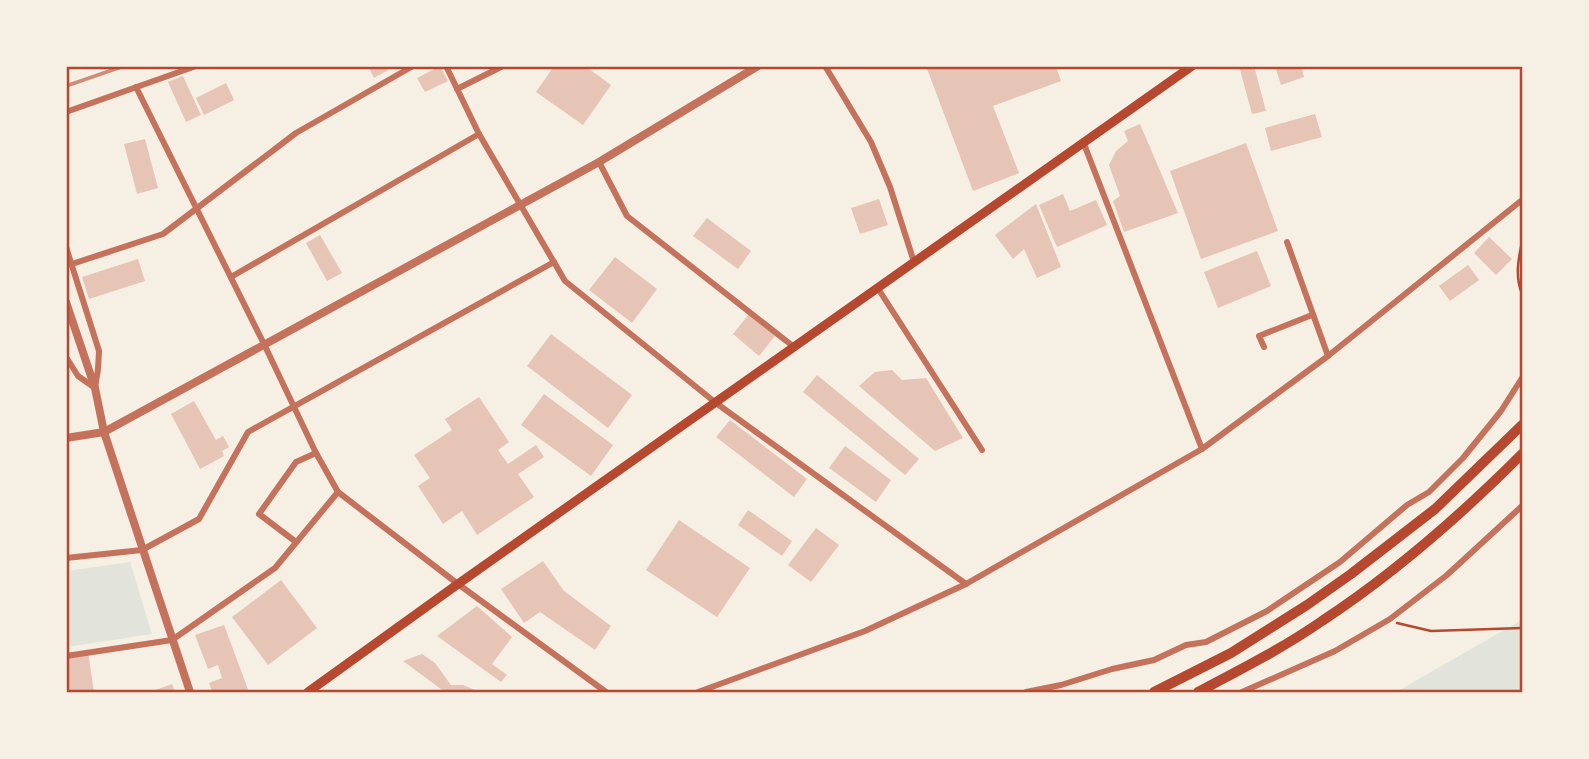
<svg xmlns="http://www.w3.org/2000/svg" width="1589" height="759" font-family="'DM Sans',sans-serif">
<rect width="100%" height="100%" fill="#f6efe4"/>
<!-- green -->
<g fill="#e2e4dc">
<path d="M130 562 152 634 67 647V571Z"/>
<path d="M1522 618V692H1396L1518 622Z"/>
</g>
<!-- building -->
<g fill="#e6c5b7">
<path d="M368 66H386L388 70 374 78Z"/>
<path d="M440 66 448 81 425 92 417 78Z"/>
<path d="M554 66H585L611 85 583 125 536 92Z"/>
<path d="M926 66H1056L1061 81 993 106 1019 173 973 191Z"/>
<path d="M1239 66H1254L1266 111 1252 114Z"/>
<path d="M1275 66H1301L1304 77 1281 85Z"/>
<path d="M183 76 201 115 186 122 168 82Z"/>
<path d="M226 83 234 100 204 115 196 98Z"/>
<path d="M1315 114 1322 137 1271 151 1265 128Z"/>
<path d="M1140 124 1178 213 1124 232 1113 201 1120 196 1109 165 1116 151 1128 141 1124 131Z"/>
<path d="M145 139 158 188 137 194 124 144Z"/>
<path d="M1246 143 1278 231 1201 259 1170 171Z"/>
<path d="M1063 194 1070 211 1096 200 1107 225 1057 247 1039 205Z"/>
<path d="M879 199 888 225 860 234 851 208Z"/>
<path d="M1036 204 1061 267 1037 278 1024 249 1013 259 995 235Z"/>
<path d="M707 218 751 251 738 269 693 236Z"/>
<path d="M320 235 342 273 327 281 306 243Z"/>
<path d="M1489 237 1512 259 1496 275 1474 253Z"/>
<path d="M1257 251 1271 286 1218 308 1204 272Z"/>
<path d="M615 257 657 289 632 323 589 290Z"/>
<path d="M138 259 145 281 89 299 82 277Z"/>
<path d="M1468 265 1479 280 1450 301 1439 286Z"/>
<path d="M749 314 775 336 759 356 733 334Z"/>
<path d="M551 334 632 395 608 428 527 366Z"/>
<path d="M892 370 902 380 926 378 963 438 935 451 859 386 875 372Z"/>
<path d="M817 375 919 459 905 475 803 392Z"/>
<path d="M544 394 613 445 591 476 521 425Z"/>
<path d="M479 397 509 442 498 450 508 464 536 445 544 457 518 474 534 497 477 535 462 511 443 524 418 486 430 478 414 455 452 430 445 419Z"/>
<path d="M194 401 216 440 223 436 229 447 222 451 224 456 200 469 171 414Z"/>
<path d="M730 420 807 479 794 497 716 437Z"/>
<path d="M845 446 891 480 876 502 829 468Z"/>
<path d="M748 510 792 541 782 556 738 525Z"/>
<path d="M679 520 750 568 717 617 646 570Z"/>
<path d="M816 528 839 545 811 582 788 565Z"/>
<path d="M543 561 564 591 611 626 595 650 540 612 524 623 501 589Z"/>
<path d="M281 580 317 628 268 665 232 617Z"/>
<path d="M477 606 512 637 492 664 507 675 501 682 437 636Z"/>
<path d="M224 625 249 692H212L209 683 222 678 218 665 208 669 195 635Z"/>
<path d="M88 651 94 692H66V655Z"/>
<path d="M422 654 435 663 451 685H463L480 692H445L403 661Z"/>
<path d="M172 684 175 692H150Z"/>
</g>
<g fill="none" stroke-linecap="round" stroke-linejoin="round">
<!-- path -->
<g stroke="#b5482f" stroke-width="2.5">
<path d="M1522 242C1518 260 1515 277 1522 294"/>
<path d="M1397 623 1431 631 1522 628"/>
</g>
<!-- minor -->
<g stroke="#c5725c" stroke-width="6">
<path d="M446 66 479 134 565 281 716 403 966 584"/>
<path d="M825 66 871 142 890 187 914 262"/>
<path d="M136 87 264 344 316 453 338 492 458 584 606 692"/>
<path d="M457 89 503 66"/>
<path d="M66 112 196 66"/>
<path d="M1084 144 1202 449"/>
<path d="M599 162 627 216 794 347"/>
<path d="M1287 242 1328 356"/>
<path d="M66 247 99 351 98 369 95 388 78 376 66 357"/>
<path d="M72 264 163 234 296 133 413 66"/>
<path d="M231 277 479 134"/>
<path d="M877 287 982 450"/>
<path d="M1264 347 1259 336 1312 315"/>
<path d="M296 542 259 514 296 462 316 453"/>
<path d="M66 558 142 550 199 519 248 432 554 262"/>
<path d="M66 656 172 640 275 568 338 492"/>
<path d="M698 692 865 631 966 584 1202 449 1328 356 1522 200"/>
<path d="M1026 692 1061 685 1112 669 1154 660 1186 645 1206 642 1267 611 1340 562 1407 505 1429 492 1463 458 1501 411 1522 378"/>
<path d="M1242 692 1335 651 1390 619 1447 575 1522 506"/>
</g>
<!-- tertiary -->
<g stroke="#c5725c" stroke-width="8">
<path d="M66 302 95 388 104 432 190 692"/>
<path d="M66 438 104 432 599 162 758 66"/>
</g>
<!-- secondary -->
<path stroke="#b5482f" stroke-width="9" d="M308 692 458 584 1192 66"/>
<!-- trunk -->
<g stroke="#b5482f" stroke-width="10">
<path d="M1154 692 1231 653 1307 605 1351 574 1435 509 1522 425"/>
<path d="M1198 692C1240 670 1283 648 1322 621 1395 573 1461 515 1522 454"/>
</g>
<!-- rail -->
<path stroke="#cf8b77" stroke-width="3.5" d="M66 86 124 66"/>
</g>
<!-- border -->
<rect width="1589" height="759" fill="none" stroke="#f6efe4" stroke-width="136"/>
<rect x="68" y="68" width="1453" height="623" fill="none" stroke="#b5482f" stroke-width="2.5"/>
</svg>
